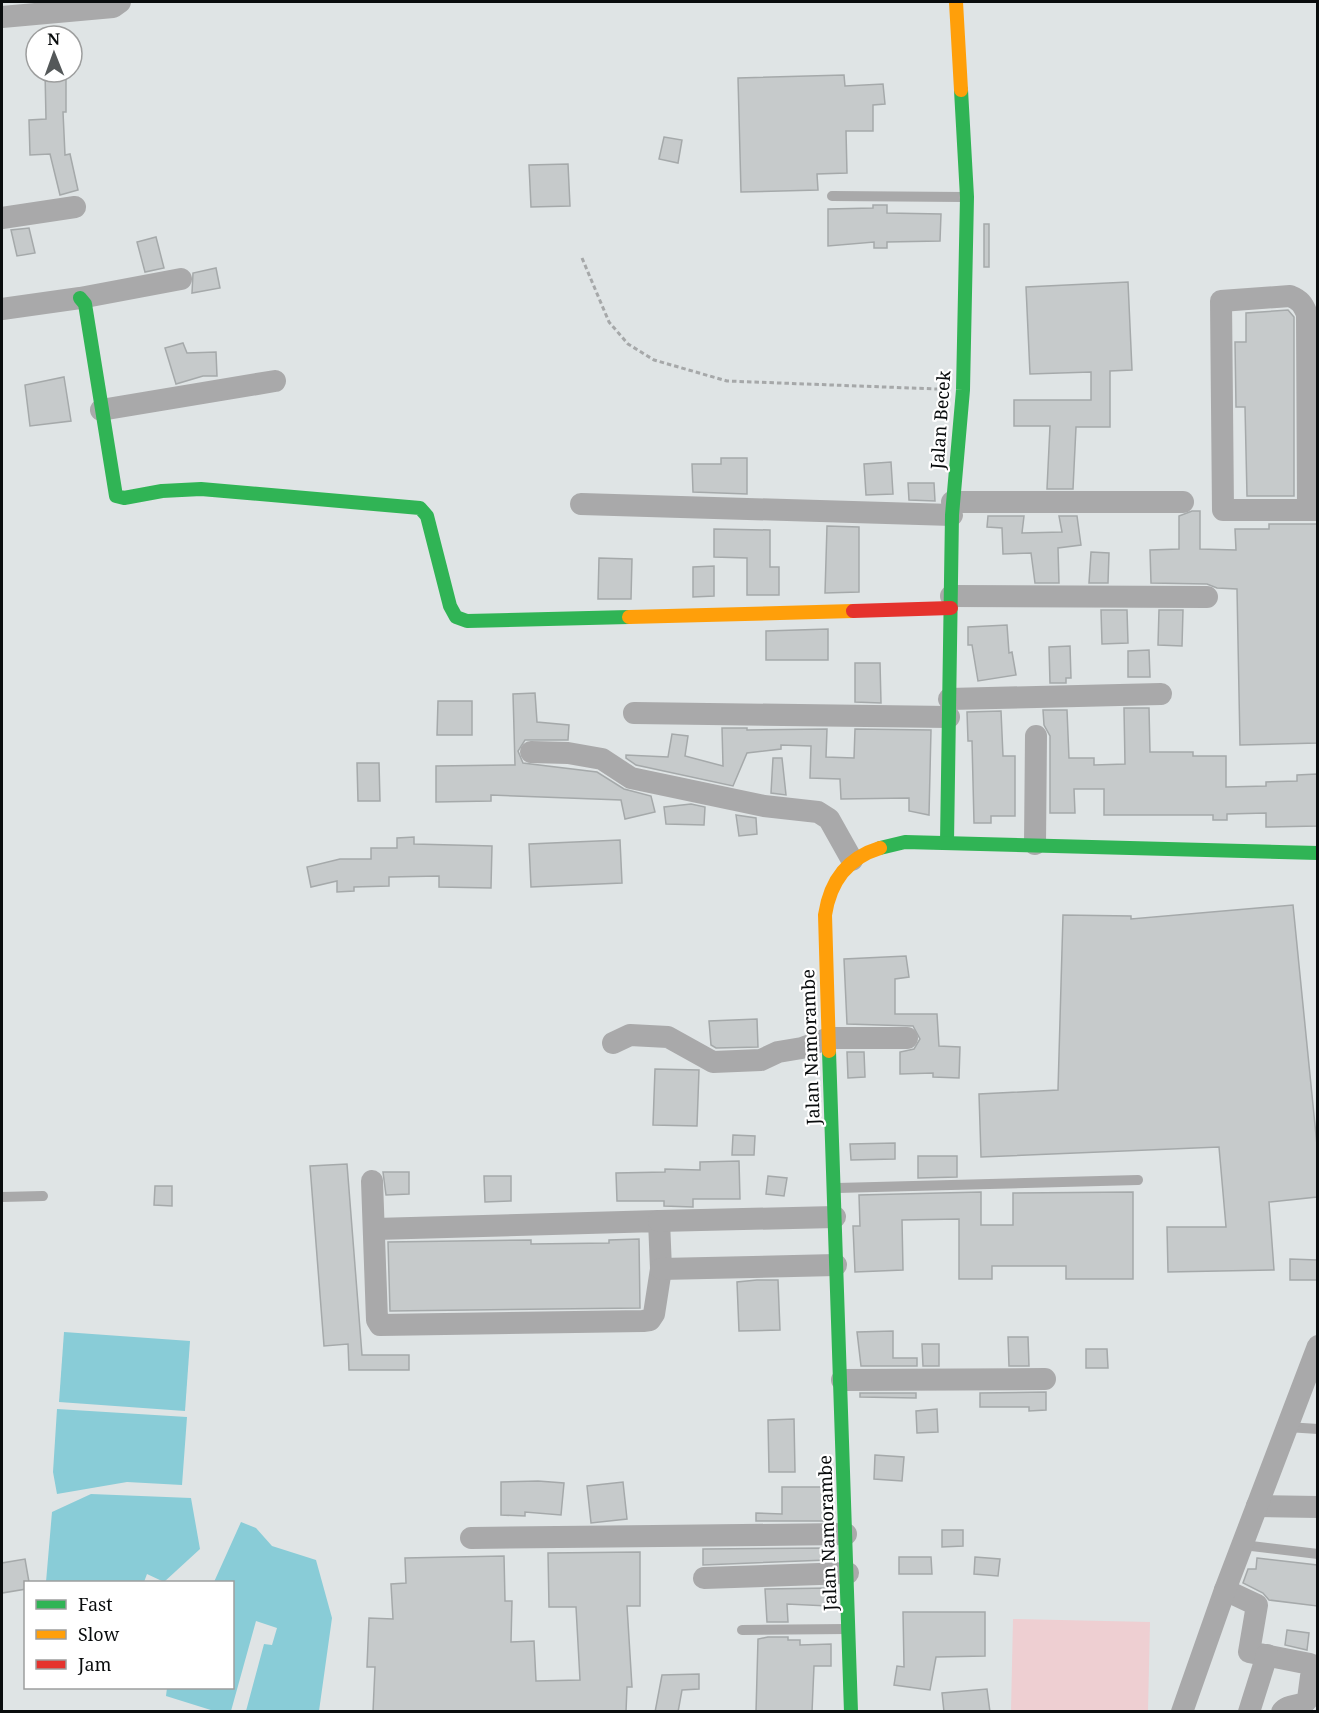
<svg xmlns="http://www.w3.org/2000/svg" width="1319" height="1713" font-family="'Noto Serif',serif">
<rect width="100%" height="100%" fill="#dfe4e5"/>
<!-- green -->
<path fill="#eecfd2" d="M1013 1619 1150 1622 1148 1711H1011Z"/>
<!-- water -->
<g fill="#89ccd7">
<path d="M64 1332 190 1341 185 1411 59 1402Z"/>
<path d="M57 1409 187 1417 182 1485 127 1482 57 1494 53 1472Z"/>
<path d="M91 1494 191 1498 200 1549 164 1582 147 1574 144 1582H46L52 1512Z"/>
<path d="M241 1522 256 1528 272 1546 316 1560 332 1618 319 1711H246L264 1644 272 1645 277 1628 256 1621 231 1711H214L166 1696 167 1688H232V1582H214Z"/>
</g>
<!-- building -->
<g fill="#c6cacb" stroke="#a5a9aa" stroke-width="1.5">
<path d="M45 72H66V112H63L65 155 70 154 78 190 60 195 50 154 30 155 29 120 46 119Z"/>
<path d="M844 75 845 86 883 84 885 104 873 105V131H846L847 173 817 174 818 190 741 192 738 78Z"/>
<path d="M664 137 682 140 678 163 659 159Z"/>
<path d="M568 164 570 206 531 207 529 165Z"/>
<path d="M873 205H887V213L941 214 940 241 887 242V248H874V242L828 246V209L873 208Z"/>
<rect x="984" y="224" width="5" height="43"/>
<path d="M29 228 35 253 17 256 11 230Z"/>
<path d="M156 237 164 268 145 272 137 242Z"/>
<path d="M216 268 220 288 192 293 193 273Z"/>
<path d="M1128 282 1132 370 1110 371V427H1076L1073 489H1047L1050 426H1014V400H1091V372L1030 374 1026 287Z"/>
<path d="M1288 310 1294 317V496H1247L1245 407H1236L1235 342H1246V313Z"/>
<path d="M183 343 187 353 216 352 217 376H203L176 384 165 348Z"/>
<path d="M64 377 71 421 30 426 25 385Z"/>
<path d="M721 458H747V494L693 492 692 464H721Z"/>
<path d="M891 462 893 494 866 495 864 464Z"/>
<path d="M908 483H934L935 501 909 500Z"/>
<path d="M1192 511H1200V549L1236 550 1235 529H1269V524H1317V743L1240 745 1237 589 1217 588 1207 584 1151 583 1150 550 1179 549V516Z"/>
<path d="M988 516H1024L1022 533 1062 532 1059 516H1077L1081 545 1058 548 1059 583H1035L1031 553 1003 554 1002 528 987 527Z"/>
<path d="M827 526 859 527V592L825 593Z"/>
<path d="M714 529 770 530V567H779V595H747V558L714 557Z"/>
<path d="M1091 552 1109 553 1108 583H1089Z"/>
<path d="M599 558 632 559 631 599H598Z"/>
<path d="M714 566V596L693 597V567Z"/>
<path d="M1101 610H1127L1128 643 1102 644Z"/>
<path d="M1159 610H1183L1182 646 1158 645Z"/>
<path d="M1007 625 1009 653 1012 652 1016 675 978 681 972 645H968V627Z"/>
<path d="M828 629V660H766V631Z"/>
<path d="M1070 646 1071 678H1066V683H1050L1049 647Z"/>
<path d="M1149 650 1150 677H1128V651Z"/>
<path d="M855 663H880L881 703 855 702Z"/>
<path d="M535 693 537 722 569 725 568 740H525L518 751 523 763 597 772 624 789 651 796 655 812 625 819 621 800 491 795V801L436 802V766L515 765 513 694Z"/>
<path d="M438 701H472V735H437Z"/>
<path d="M1124 708H1149L1150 752H1193V756H1226V787L1266 786V782L1297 781V775L1317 774V826L1266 827V813L1227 814V820H1213V815H1104V789H1074L1075 813H1050V736L1044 725 1043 710H1067L1069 758H1094V765L1125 764Z"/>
<path d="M1001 711 1003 756H1015V816H991V823H974L972 741H968L967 712Z"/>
<path d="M722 728H747V730L827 729 826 757 854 758 855 729 931 730 929 815 909 811V798L841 799 840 779 810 778 811 746 781 745V749L747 753 733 786 636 765 626 758V755L668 757 672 734 688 736 685 756 723 766Z"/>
<path d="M773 758H782L786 795 771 793Z"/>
<path d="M357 763H379L380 801H358Z"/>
<path d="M691 804 705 807 704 825 666 824 664 807Z"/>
<path d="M736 815 756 818 757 834 739 836Z"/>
<path d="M414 837V844L492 846 491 888 439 887V876L389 877V886L354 887V891L337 892V881L311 887 307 867 340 859H371V848H397V838Z"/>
<path d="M620 840 622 883 531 887 529 844Z"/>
<path d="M1293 905 1317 1145V1197L1269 1202 1274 1270 1168 1272 1167 1227H1226L1219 1147 981 1157 979 1094 1058 1090 1063 915 1131 916V919Z"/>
<path d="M906 956 909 977 895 979V1014H937L939 1046 960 1047 959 1078 933 1077V1073L900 1074V1052L914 1049 920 1039 913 1026 847 1024 844 959Z"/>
<path d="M757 1019 758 1047 716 1048 711 1045 709 1021Z"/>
<path d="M847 1052H864L865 1077 848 1078Z"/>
<path d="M655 1069 699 1070 697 1126 653 1125Z"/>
<path d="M733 1135 755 1136 754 1155H732Z"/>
<path d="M895 1143V1159L851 1160 850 1144Z"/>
<path d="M918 1156H957V1177L918 1178Z"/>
<path d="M739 1161 740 1199H693V1207L664 1206V1201H617L616 1173 665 1172V1169L700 1170V1162Z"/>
<path d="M347 1164 362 1355H409V1370H349L348 1344 324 1346 310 1166Z"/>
<path d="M383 1172H409V1194L386 1195Z"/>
<path d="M484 1176H511V1201L485 1202Z"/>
<path d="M768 1176 787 1178 784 1196 766 1194Z"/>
<path d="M155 1186H172V1206L154 1205Z"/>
<path d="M981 1192V1225H1013V1193L1133 1192V1279H1066V1266H992V1279H959V1219L902 1220 903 1270 855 1272 853 1226H860L859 1195Z"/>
<path d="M639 1239 640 1308 390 1311 388 1242 531 1240V1244L609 1243V1240Z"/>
<path d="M1290 1259 1317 1260V1280H1290Z"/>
<path d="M757 1280H778L780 1330 739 1331 737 1282Z"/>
<path d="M893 1331V1358H917V1366H861L857 1332Z"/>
<path d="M1008 1337H1028L1029 1366H1009Z"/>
<path d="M922 1344H939V1366H923Z"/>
<path d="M1086 1349H1107L1108 1368H1086Z"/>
<path d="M1046 1392V1410L1029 1411V1407H980V1393Z"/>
<path d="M860 1393H916V1398L860 1397Z"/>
<path d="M937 1409 938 1432 917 1433 916 1411Z"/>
<path d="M794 1419 795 1472H769L768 1420Z"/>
<path d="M875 1455 904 1457 902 1481 874 1479Z"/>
<path d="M538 1481 564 1483 561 1515 525 1512V1516L501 1515V1482Z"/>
<path d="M623 1482 627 1519 591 1523 587 1486Z"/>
<path d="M782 1487H826L827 1521H756V1513L782 1514Z"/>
<path d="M942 1530H963V1546L942 1547Z"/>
<path d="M827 1548V1560L703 1565V1549Z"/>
<path d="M640 1552V1606H627L632 1687H627L626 1712H373L375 1667H367L369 1618 393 1619 391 1584 406 1583 405 1558 504 1556 505 1601H512L511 1642 534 1641 536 1681 580 1680 576 1607H549L548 1553Z"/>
<path d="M899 1557H931L932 1574H899Z"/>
<path d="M975 1557 1000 1559 998 1576 974 1574Z"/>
<path d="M1257 1558 1317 1565V1606L1269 1600 1263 1593 1243 1583 1248 1569H1256Z"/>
<path d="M25 1559 29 1582H26V1589L2 1593V1563Z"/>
<path d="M829 1588 828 1606 787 1604 788 1622H767L765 1589Z"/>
<path d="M903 1612H985V1656L936 1657 930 1690 894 1685 897 1666 904 1667Z"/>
<path d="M1287 1630 1309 1633 1307 1650 1285 1645Z"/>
<path d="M768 1637H788V1640H800V1645L831 1644V1666H814L812 1712H756L758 1639Z"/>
<path d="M699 1674V1689L682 1690 678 1712H655L662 1675Z"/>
<path d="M987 1689 990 1712H944L942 1693Z"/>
</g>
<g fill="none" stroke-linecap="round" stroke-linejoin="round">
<!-- path -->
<path stroke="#a6a8a9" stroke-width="3" stroke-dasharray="4.5 3" stroke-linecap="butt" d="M582 258 609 322 628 344 654 360 727 381 937 389"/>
<!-- lane -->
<g stroke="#a9a9aa" stroke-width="10">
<path d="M832 196 964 197"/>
<path d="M837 1188 1138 1180"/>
<path d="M2 1197 43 1196"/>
<path d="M1287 1427 1318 1429"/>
<path d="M1243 1545 1318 1554"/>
<path d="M742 1630 847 1629"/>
</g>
<!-- street -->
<g stroke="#a9a9aa" stroke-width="22">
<path d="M2 17 113 7 120 2"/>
<path d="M2 218 75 207"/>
<path d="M2 309 80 298 181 279"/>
<path d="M101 410 275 381"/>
<path d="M952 502H1183"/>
<path d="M581 504 952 515"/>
<path d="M1308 510 1307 314C1303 304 1300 300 1290 296L1221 301 1223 510H1318"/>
<path d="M951 596 1207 597"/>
<path d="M949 699 1161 694"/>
<path d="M634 713 949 717"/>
<path d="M531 752 568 753 602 759 631 778 764 806 818 812 829 819 852 860"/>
<path d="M1035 844 1036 736"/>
<path d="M613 1043 630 1035 668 1037 713 1062 761 1060 778 1052 802 1048 829 1038H907"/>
<path d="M372 1181 377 1320 380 1325 643 1321 650 1320 654 1314 661 1269 659 1221 375 1229"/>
<path d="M659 1221 835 1217"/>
<path d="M661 1269 836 1265"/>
<path d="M842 1380 1045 1379"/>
<path d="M1257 1506 1318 1507"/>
<path d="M471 1538 846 1534"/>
<path d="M704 1578 848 1573"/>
<path d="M1225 1590 1257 1605 1249 1652 1310 1664 1312 1669 1308 1699C1302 1708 1289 1703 1282 1712"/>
<path d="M1182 1712 1225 1590 1318 1346"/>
<path d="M1249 1712 1267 1655"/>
</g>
<!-- fast -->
<g stroke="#30b455" stroke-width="14">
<path d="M80 298 85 304 116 496 124 498 162 491 201 489 420 508 427 516 450 606 456 617 467 621 629 617"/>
<path d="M947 842 952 515 963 390 967 197 961 90"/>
<path d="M880 848 905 842 1318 853"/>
<path d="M829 1051 851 1712"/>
</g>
<!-- slow -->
<g stroke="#ff9f0a" stroke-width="14">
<path d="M956 2 961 90"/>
<path d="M629 617 853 611"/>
<path d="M829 1051 825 915C830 882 847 858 880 848"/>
</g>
<!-- jam -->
<path stroke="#e5322d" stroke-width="14" d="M853 611 951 608"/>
</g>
<g text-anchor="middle" stroke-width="4.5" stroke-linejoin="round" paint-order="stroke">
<!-- street labels -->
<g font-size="18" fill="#090c0d" stroke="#fff">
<text transform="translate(941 420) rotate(-86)" y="6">Jalan Becek</text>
<text transform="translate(811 1047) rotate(-92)" y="6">Jalan Namorambe</text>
<text transform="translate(828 1533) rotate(-92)" y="6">Jalan Namorambe</text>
</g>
</g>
<!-- border -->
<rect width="1319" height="1713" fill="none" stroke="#090c0d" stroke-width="6"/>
<!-- legend -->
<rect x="24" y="1581" width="210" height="108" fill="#ffffff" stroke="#9d9e9e" stroke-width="1.5"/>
<rect x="36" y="1600" width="30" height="9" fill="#30b455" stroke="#9d9e9e" stroke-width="1.5"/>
<text x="78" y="1611" font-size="18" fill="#090c0d">Fast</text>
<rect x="36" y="1630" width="30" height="9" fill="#ff9f0a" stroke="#9d9e9e" stroke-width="1.5"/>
<text x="78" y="1641" font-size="18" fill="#090c0d">Slow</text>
<rect x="36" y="1660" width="30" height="9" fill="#e5322d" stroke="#9d9e9e" stroke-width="1.5"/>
<text x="78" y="1671" font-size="18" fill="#090c0d">Jam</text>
<!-- north arrow -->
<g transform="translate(54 54) rotate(359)"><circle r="28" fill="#ffffff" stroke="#9d9e9e" stroke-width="1.5"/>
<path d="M0-4.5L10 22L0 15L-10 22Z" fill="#545859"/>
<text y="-9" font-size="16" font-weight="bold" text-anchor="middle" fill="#090c0d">N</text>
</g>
</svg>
